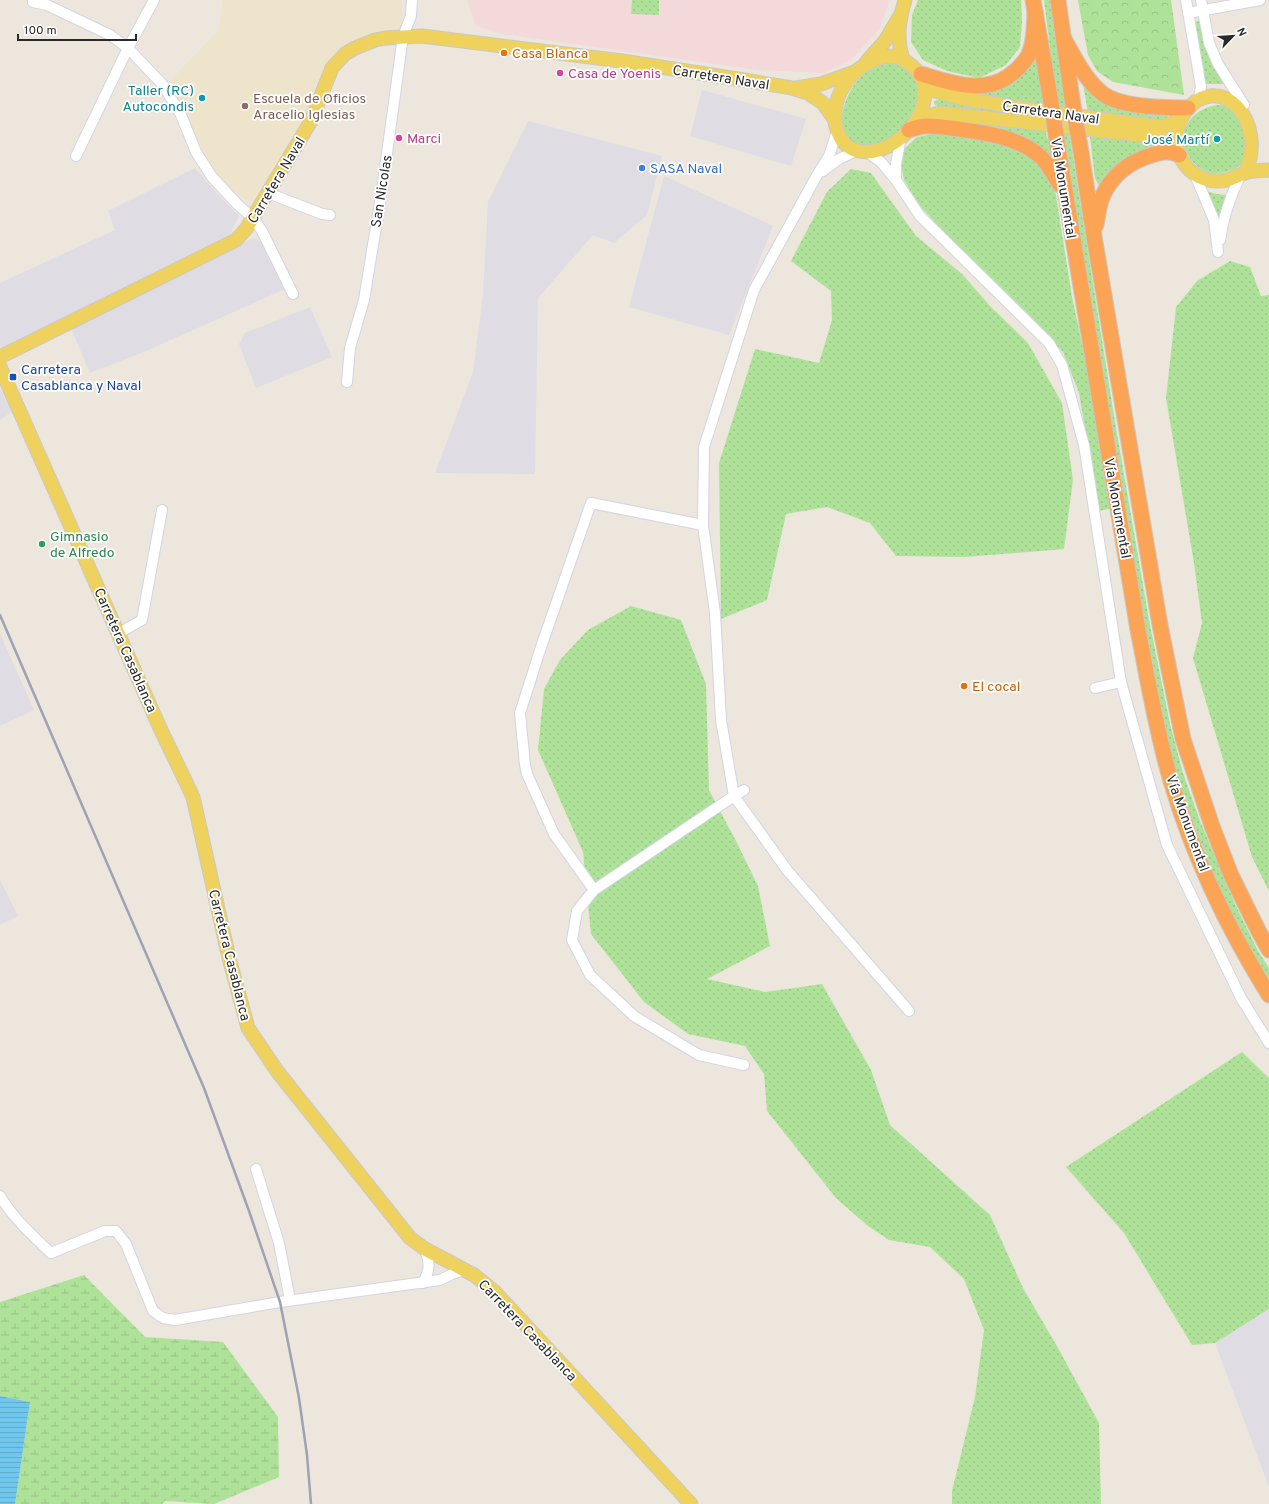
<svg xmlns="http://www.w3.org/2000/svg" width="1269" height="1504" font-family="Overpass,sans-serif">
<defs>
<pattern id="grass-dots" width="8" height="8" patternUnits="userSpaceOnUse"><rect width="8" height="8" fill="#afe299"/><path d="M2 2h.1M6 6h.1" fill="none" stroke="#97c284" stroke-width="1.8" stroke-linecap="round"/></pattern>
<pattern id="forest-crowns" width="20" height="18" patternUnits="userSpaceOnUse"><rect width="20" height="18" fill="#afe299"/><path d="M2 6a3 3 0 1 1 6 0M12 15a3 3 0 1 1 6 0" fill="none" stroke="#97c284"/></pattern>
<pattern id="wetland-marsh" width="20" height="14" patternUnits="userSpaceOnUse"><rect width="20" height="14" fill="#afe299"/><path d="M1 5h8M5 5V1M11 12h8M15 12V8" fill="none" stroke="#97c284"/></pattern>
<pattern id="water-rules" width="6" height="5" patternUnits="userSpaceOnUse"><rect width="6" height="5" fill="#70c7ed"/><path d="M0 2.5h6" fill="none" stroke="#61abcb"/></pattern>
</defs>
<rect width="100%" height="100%" fill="#ece6dc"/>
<!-- industrial -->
<g fill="#dfdce4">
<path d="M702 90 806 119 791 166 690 136Z"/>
<path d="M528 121 662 156 647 215 614 243 593 235 538 298 535 474 435 473 473 372 483 295 488 202Z"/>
<path d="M195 168 221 198 239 216 230 234 2 349 0 345V283L115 230 108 211Z"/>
<path d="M664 176 773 226 729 335 629 307Z"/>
<path d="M254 238 262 242 285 289 146 351 90 373 70 326Z"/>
<path d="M310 307 332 357 256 388 239 344 245 333Z"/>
<path d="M0 388 12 412 0 420Z"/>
<path d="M0 634 34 710 0 726Z"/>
<path d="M0 880 18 916 0 925Z"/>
<path d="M1269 1309V1487L1215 1343Z"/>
</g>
<!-- education -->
<path fill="#ede4cb" d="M223 0H401L403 28 372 34 348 44 332 56 298 131 254 204 229 190 205 157 169 82 219 30Z"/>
<!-- medical -->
<path fill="#f3d9d9" d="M467 0H890L879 30 849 62 822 73 758 70 503 34 476 26Z"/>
<!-- grass -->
<g fill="url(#grass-dots)">
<path d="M632 0H659V15L631 14Z"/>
<path d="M918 0H1021L1022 22 1020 47 1006 65 979 78 947 71 923 60 911 42 912 15Z"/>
<path d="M1044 0H1051L1062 88 1115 422 1149 620 1170 724 1183 773 1200 821 1235 904 1258 951 1269 968V983L1252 957 1229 910 1194 827 1177 778 1164 730 1143 626 1056 94Z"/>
<path d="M1195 21 1202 22 1207 48 1213 65 1228 84H1206L1204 82Z"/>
<path d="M1034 51 1040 59 1044 106 957 93 988 88Z"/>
<path d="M893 63C952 81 890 166 853 142 832 128 845 95 858 80 867 70 880 64 893 63Z"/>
<path d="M1082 78 1117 108 1168 116 1167 119 1160 122 1088 113Z"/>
<path d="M936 100H944L1044 116 1045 121 939 106 935 105 934 102Z"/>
<path d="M1217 105 1229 106 1251 132C1249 141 1247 153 1243 161 1241 166 1235 169 1231 170 1188 189 1158 116 1217 105Z"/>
<path d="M941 120 1045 130 1056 166 1042 148 1028 138 1011 132Z"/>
<path d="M932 134 972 135 1031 153 1055 189 1072 297 1089 376 1112 508 1099 511 1079 393 1063 352 1034 320 946 234 919 205 904 180 901 164 903 150 917 137Z"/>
<path d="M1090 137 1147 142 1166 147 1101 190 1095 178Z"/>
<path d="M851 169 871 173 916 236 962 274 990 306 1028 343 1062 403 1073 480 1064 549 965 557 896 556 870 523 827 507 786 514 767 600 721 619 719 463 755 349 819 363 832 320 831 291 791 261 827 192Z"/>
<path d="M1206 191 1217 194 1227 195 1220 221Z"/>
<path d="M1230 261 1250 267 1261 296 1269 295V891L1252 857 1193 658 1202 623 1194 563 1166 398 1176 307 1197 281Z"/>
<path d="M631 606 681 620 706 684 709 790 737 843 758 886 770 946 707 979 765 992 822 984 871 1070 890 1125 990 1215 1023 1288 1058 1348 1099 1423 1101 1504H952V1491L975 1397 984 1330 964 1279 930 1247 889 1240 868 1226 836 1198 767 1111 764 1074 745 1046 688 1034 644 1002 591 934 583 852 538 750 544 689 560 660 588 630Z"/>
<path d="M1242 1052 1269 1078V1309L1215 1343 1192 1345 1124 1233 1066 1167Z"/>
</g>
<!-- forest -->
<path fill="url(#forest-crowns)" d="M1078 0H1171L1184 95 1113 82 1097 71 1088 55Z"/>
<!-- wetland -->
<path fill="url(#wetland-marsh)" d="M84 1275 145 1337 223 1342 278 1417 279 1477 214 1504 165 1501 162 1504H15L30 1402 0 1396V1302Z"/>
<!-- water -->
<path fill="url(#water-rules)" d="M0 1396 30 1402 15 1504H0Z"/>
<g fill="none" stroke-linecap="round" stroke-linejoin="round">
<!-- minor casing -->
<g stroke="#d1d4e3" stroke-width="12">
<g id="minor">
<path d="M1186 0 1201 87 1199 97 1194 103"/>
<path d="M1201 0 1209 43 1218 64 1244 105"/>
<path d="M33 2 47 5 110 35 128 48 163 85 181 115 196 152 212 177 238 205 253 218 262 231 293 294"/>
<path d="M1188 13 1260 0"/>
<path d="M837 131 829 156 816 177 754 290 704 447 703 525 715 613 721 720 734 796 787 870 909 1011"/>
<path d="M867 152 881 162 896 180 920 216 1049 343 1062 365 1084 445 1121 682 1167 845 1241 998 1269 1043"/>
<path d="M76 156 128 48 154 0"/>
<path d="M823 171 839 159 858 150"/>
<path d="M1195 175 1214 220 1218 252"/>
<path d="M896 180V164L901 137"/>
<path d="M268 193 322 214 330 215"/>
<path d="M1220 240C1223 218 1230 197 1240 176"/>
<path d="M347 382 350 348 364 300 382 190 403 36 411 16 412 0"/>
<path d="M119 633 142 620 162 510"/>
<path d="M1095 688 1121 682"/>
<path d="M594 890 554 834 527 774 525 765 520 713 541 647 591 503 703 525"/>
<path d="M744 1065 699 1055 634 1016 590 975 572 940 577 911 594 890 734 796 744 790"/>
<path d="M256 1169 279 1243 290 1300"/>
<path d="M0 1196C13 1218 33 1236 51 1253L105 1231H116L126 1244 153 1311 163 1318 175 1320 280 1302 440 1280 452 1274 465 1270"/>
<path d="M423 1283C430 1270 430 1263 425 1249"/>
</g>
</g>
<!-- major casing -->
<g stroke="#c8c8c8" stroke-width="15">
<g id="major">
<path d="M889 56C898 56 904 60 911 65 947 95 905 151 867 152 855 152 845 147 840 137 822 103 853 60 889 56Z"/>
<path d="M903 59C896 38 899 21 905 0"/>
<path d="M867 61 885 41 901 14"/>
<path d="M923 80 933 90 959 98 1040 111 1161 127 1173 123 1181 117"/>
<path d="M796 88 821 84 854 72"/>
<path d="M918 120 935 114 942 113 1157 137 1171 141 1176 146"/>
<path d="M1245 173C1269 121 1219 69 1186 111 1165 139 1181 179 1216 181 1229 182 1234 176 1245 173 1252 170 1262 171 1269 170"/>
<path d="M0 357 236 240 246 229 311 121 332 68 345 54 355 48 375 40 385 38 422 36 622 61 744 80 792 88 808 93 823 103 834 119"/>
<path d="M0 367 160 728 193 797 229 958 248 1028 277 1071 410 1238 425 1249 474 1275 495 1292 691 1504"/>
</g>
</g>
<!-- highway casing -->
<g stroke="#c8c8c8" stroke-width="17">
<g id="highway">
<path d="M1033 0 1051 102"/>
<path d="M1058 0 1072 99"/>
<path d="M1064 39C1075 58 1085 80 1103 94 1120 107 1167 108 1188 108"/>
<path d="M921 74C949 82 982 95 1009 76 1016 71 1023 64 1028 56 1035 43 1034 25 1035 11"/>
<path d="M909 130C915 128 921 126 927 126 935 126 943 127 951 128 981 132 1018 136 1041 157 1049 165 1054 175 1060 185"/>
<path d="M1058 148 1138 630C1148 680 1156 731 1171 781 1193 856 1228 929 1269 995"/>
<path d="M1081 152 1094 236 1160 625 1183 739 1212 826 1231 875 1258 930 1269 950"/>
<path d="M1096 225C1098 215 1099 204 1103 195 1113 174 1131 161 1152 155 1162 152 1170 150 1179 155"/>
</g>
</g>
<!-- minor -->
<use href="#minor" stroke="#fff" stroke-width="10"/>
<!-- major -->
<use href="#major" stroke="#efd25e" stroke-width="13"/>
<!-- highway -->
<use href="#highway" stroke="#fca456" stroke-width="15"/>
<!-- rail -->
<path stroke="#9fa1b4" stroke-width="2.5" d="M0 615 204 1088 249 1211 280 1302 299 1398 307 1455 311 1504"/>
<!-- highway-bridge casing -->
<g stroke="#c8c8c8" stroke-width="17" stroke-linecap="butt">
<g id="highway-bridge">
<path d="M1072 99 1081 152"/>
<path d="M1051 102 1058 148"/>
</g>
</g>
<!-- highway-bridge -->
<use href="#highway-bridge" stroke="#fca456" stroke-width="15"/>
</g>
<!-- markers -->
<g fill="#e8710a" stroke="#fff" stroke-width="1.5">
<circle cx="504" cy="53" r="4"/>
<circle cx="964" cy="686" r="4"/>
</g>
<g fill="#d1479c" stroke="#fff" stroke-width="1.5">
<circle cx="560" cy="73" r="4"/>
<circle cx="399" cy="138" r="4"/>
</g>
<g fill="#0f9aa8" stroke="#fff" stroke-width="1.5">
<circle cx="202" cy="98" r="4"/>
<circle cx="1217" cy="139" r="4"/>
</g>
<circle fill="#8d6e63" stroke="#fff" stroke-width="1.5" cx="245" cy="106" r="4"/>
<circle fill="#3f7fe0" stroke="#fff" stroke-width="1.5" cx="642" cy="168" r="4"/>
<rect fill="#1a4fb4" stroke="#fff" stroke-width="1.5" x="9" y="373" width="8" height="8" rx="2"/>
<circle fill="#2e9e5b" stroke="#fff" stroke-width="1.5" cx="42" cy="544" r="4"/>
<g text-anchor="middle" stroke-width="3.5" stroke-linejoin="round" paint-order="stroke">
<!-- food labels -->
<g font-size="14" fill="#c56008" stroke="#fff" text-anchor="start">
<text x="512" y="58">Casa Blanca</text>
<text x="972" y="691">El cocal</text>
</g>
<!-- hotel labels -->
<g font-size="14" fill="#b23c85" stroke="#fff" text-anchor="start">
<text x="568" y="78">Casa de Yoenis</text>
<text x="407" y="143">Marci</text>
</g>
<!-- street labels -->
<g font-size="14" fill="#2a2a2a" stroke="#fff">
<text transform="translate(721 77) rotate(9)" y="5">Carretera Naval</text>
<text transform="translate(1051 112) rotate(8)" y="5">Carretera Naval</text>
<text transform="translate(276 180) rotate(-59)" y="5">Carretera Naval</text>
<text transform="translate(1064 188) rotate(81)" y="5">Vía Monumental</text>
<text transform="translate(381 191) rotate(-81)" y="5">San Nicolas</text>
<text transform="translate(1118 508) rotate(80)" y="5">Vía Monumental</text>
<text transform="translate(126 650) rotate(66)" y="5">Carretera Casablanca</text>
<text transform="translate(1188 823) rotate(70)" y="5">Vía Monumental</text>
<text transform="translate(230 955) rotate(76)" y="5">Carretera Casablanca</text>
<text transform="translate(528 1330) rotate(46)" y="5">Carretera Casablanca</text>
</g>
<!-- culture labels -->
<g font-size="14" fill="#0d838f" stroke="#fff" text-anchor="end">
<text x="194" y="95">Taller (RC)<tspan x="194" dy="16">Autocondis</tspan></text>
<text x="1209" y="144">José Martí</text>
</g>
<!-- education labels -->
<g font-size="14" fill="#785e54" stroke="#fff" text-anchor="start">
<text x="253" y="103">Escuela de Oficios<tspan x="253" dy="16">Aracelio Iglesias</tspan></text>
</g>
<!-- shop labels -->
<g font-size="14" fill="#366cbe" stroke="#fff" text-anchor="start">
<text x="650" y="173">SASA Naval</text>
</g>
<!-- transit labels -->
<g font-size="14" fill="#164399" stroke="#fff" text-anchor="start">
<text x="21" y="374">Carretera<tspan x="21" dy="16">Casablanca y Naval</tspan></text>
</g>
<!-- leisure labels -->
<g font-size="14" fill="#27864d" stroke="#fff" text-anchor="start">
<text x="50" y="541">Gimnasio<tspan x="50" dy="16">de Alfredo</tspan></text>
</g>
</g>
<!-- north arrow -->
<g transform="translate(1233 36) rotate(65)" stroke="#ffffff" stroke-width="3" paint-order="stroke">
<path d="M0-3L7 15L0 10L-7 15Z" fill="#2a2a2a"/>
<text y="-6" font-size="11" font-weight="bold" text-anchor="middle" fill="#2a2a2a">N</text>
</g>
<!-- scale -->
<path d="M18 34v6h118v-6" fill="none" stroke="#2a2a2a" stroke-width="2"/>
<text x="24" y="34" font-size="12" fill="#2a2a2a" stroke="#ffffff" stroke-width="3" paint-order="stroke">100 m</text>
</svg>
